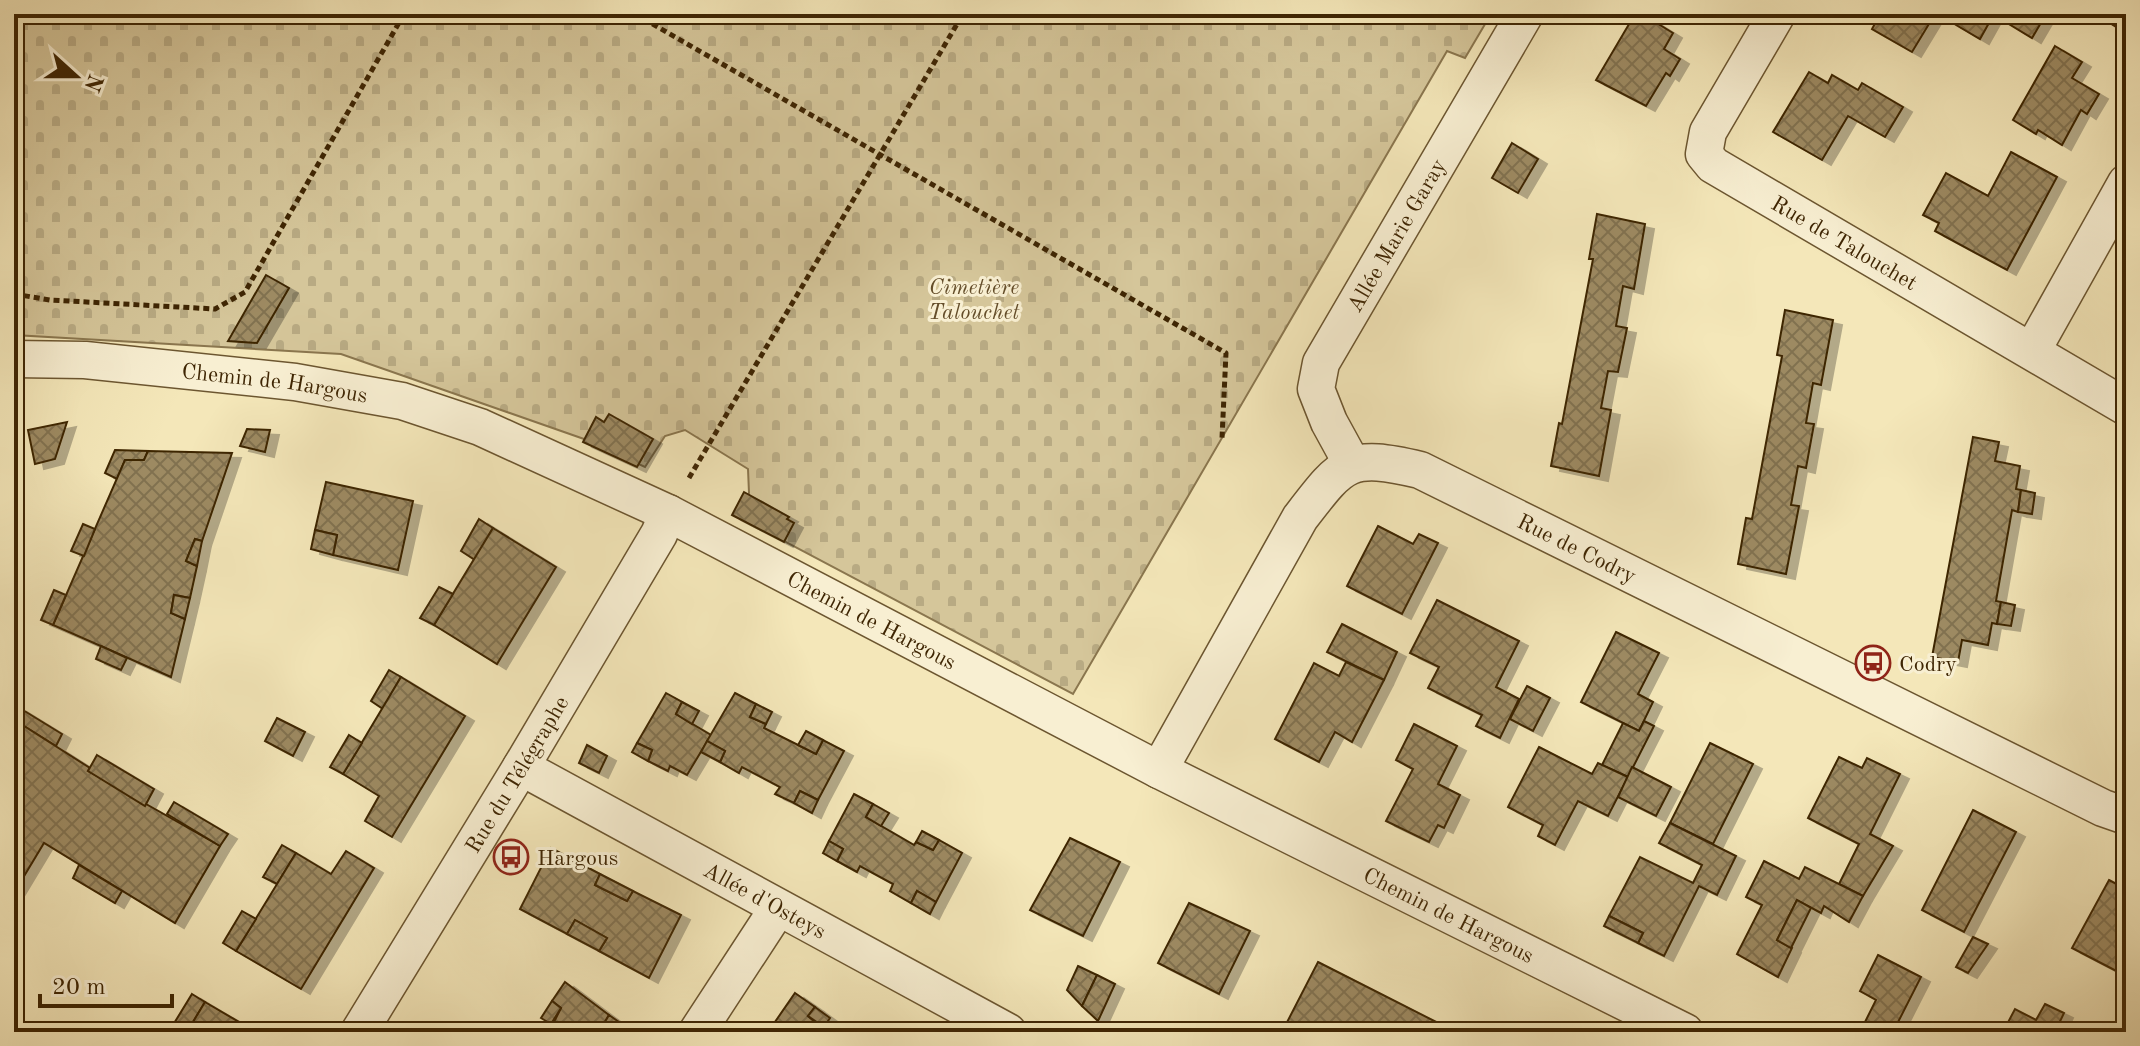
<svg xmlns="http://www.w3.org/2000/svg" width="2140" height="1046" font-family="'Old Standard TT',serif">
<defs>
<pattern id="cemetery-stones" width="16" height="16" patternUnits="userSpaceOnUse" patternTransform="scale(2)"><rect width="16" height="16" fill="#d5c69a"/><path d="M2 7V4a2 2 0 0 1 4 0v3zM10 15v-3a2 2 0 0 1 4 0v3z" fill="#b8aa83"/></pattern>
<pattern id="building-cross-hatch" width="8" height="8" patternUnits="userSpaceOnUse" patternTransform="scale(2)"><rect width="8" height="8" fill="#9d8a62"/><path d="M0 0l8 8M0 8l8-8" fill="none" stroke="#81714f"/></pattern>
<filter id="shadow"><feDropShadow dx="9" dy="5" stdDeviation="0" flood-color="#0004"/></filter>
</defs>
<rect width="100%" height="100%" fill="#f4e7b9"/>
<filter id="stains"><feTurbulence type="fractalNoise" baseFrequency=".0025" numOctaves="4"/><feColorMatrix values="0 0 0 0 .2 0 0 0 0 .09 0 0 0 0 .02 0 0 0 .5 -.17"/></filter>
<radialGradient id="worn" r=".72"><stop offset=".6" stop-color="#630" stop-opacity="0"/><stop offset="1" stop-color="#630" stop-opacity=".3"/></radialGradient>
<!-- cemetery -->
<path fill="url(#cemetery-stones)" stroke="#8a764e" stroke-width="2" d="M14 14H1491L1465 58 1447 51 1073 694 735 515 749 493 748 469 685 430 665 436 645 467 584 439 341 354 14 335Z"/>
<!-- building -->
<g fill="url(#building-cross-hatch)" stroke="#3e2503" stroke-width="2" filter="url(#shadow)">
<path d="M1635 14H1642L1673 33 1664 49 1680 59 1670 76 1666 73 1646 106 1596 80Z"/>
<path d="M1880 14H1935L1912 52 1872 29Z"/>
<path d="M1956 14H1994L1980 39 1951 22Z"/>
<path d="M2041 14 2045 16 2032 38 1994 15Z"/>
<path d="M2095 14H2126V33Z"/>
<path d="M2055 46 2082 62 2072 78 2099 94 2087 114 2081 110 2062 145 2038 130 2036 134 2013 120Z"/>
<path d="M1809 72 1828 83 1832 75 1858 90 1862 83 1903 107 1885 137 1848 116 1822 160 1773 132Z"/>
<path d="M1512 143 1538 159 1518 193 1492 178Z"/>
<path d="M2011 152 2057 177 2007 270 1935 231 1939 223 1923 215 1946 173 1988 196Z"/>
<path d="M1597 214 1645 224 1634 289 1623 286 1616 326 1627 328 1618 372 1608 371 1601 408 1611 410 1599 476 1551 466 1559 423 1562 424 1593 259H1589Z"/>
<path d="M266 275 289 288 257 343 228 341Z"/>
<path d="M1785 310 1833 320 1821 385 1813 383 1806 423 1814 424 1806 468 1798 466 1791 505 1799 506 1786 574 1738 564 1746 518 1752 519 1782 356 1777 355Z"/>
<path d="M609 414 653 439 637 467 583 442 596 417 604 422Z"/>
<path d="M67 422 55 459 35 464 28 430Z"/>
<path d="M247 429 270 430 265 452 240 446Z"/>
<path d="M1973 437 1999 442 1995 461 2020 466 2016 489 2021 490 2018 512 2012 510 1996 601 2001 602 1997 624 1992 623 1988 645 1962 640 1958 662 1932 657Z"/>
<path d="M115 450 148 451 144 460H125L117 479 105 473Z"/>
<path d="M148 451 232 453 202 541 195 539 186 561 197 566 190 598 174 595 171 613 185 619 171 677 53 625 125 460H144Z"/>
<path d="M326 482 413 501 398 570 333 555 337 535 315 530Z"/>
<path d="M2021 490 2035 493 2032 514 2018 512Z"/>
<path d="M744 492 789 517 787 519 794 523 784 542 732 515Z"/>
<path d="M479 519 493 528 475 560 461 551Z"/>
<path d="M83 524 95 529 84 556 71 551Z"/>
<path d="M1378 526 1413 544 1419 534 1438 543 1402 614 1347 586Z"/>
<path d="M493 528 556 567 497 664 434 625Z"/>
<path d="M315 530 337 535 333 555 311 549Z"/>
<path d="M195 539 202 541 197 566 186 561Z"/>
<path d="M439 587 453 594 434 625 420 618Z"/>
<path d="M54 590 66 595 53 625 41 620Z"/>
<path d="M174 595 190 598 185 619 171 613Z"/>
<path d="M1437 600 1519 641 1496 687 1519 699 1500 738 1476 726 1482 715 1428 688 1439 667 1410 653Z"/>
<path d="M2001 602 2015 605 2011 626 1997 624Z"/>
<path d="M1342 624 1397 652 1384 680 1327 652Z"/>
<path d="M1616 632 1659 653 1638 694 1653 702 1639 731 1581 702Z"/>
<path d="M101 646 127 658 121 670 96 659Z"/>
<path d="M1346 662 1384 680 1352 742 1335 732 1319 762 1275 739 1314 663 1339 676Z"/>
<path d="M389 670 401 677 383 709 371 701Z"/>
<path d="M401 677 465 716 392 837 365 821 379 796 343 774Z"/>
<path d="M1527 686 1550 698 1533 731 1510 719Z"/>
<path d="M666 693 682 702 676 714 711 735 687 775 670 766 668 771 648 761 652 750 637 743Z"/>
<path d="M735 693 756 704 750 717 766 724 764 728 816 754 823 740 844 751 818 800 800 791 794 803 775 794 780 787 742 767 739 773 720 762 725 751 707 741Z"/>
<path d="M682 702 699 711 692 724 676 714Z"/>
<path d="M756 704 772 712 766 724 750 717Z"/>
<path d="M18 707 62 734 56 746 24 726 14 741V714Z"/>
<path d="M277 718 305 732 293 756 265 741Z"/>
<path d="M1644 721 1654 726 1628 777 1602 765 1623 723 1639 731Z"/>
<path d="M1414 724 1457 746 1438 784 1460 795 1444 828 1438 825 1429 842 1386 821 1413 769 1396 760Z"/>
<path d="M24 726 90 768 88 771 220 846 175 923 44 843 14 893V741Z"/>
<path d="M806 731 823 740 816 754 798 745Z"/>
<path d="M349 735 362 743 343 774 330 767Z"/>
<path d="M707 741 725 751 720 762 701 752Z"/>
<path d="M637 743 652 750 648 761 632 752Z"/>
<path d="M1710 743 1753 764 1713 844 1670 823Z"/>
<path d="M587 745 607 756 599 773 579 763Z"/>
<path d="M1539 747 1592 774 1598 763 1628 777 1608 816 1578 801 1555 845 1538 836 1543 825 1508 807Z"/>
<path d="M97 755 154 789 145 806 88 771Z"/>
<path d="M1839 757 1862 768 1867 758 1900 774 1870 834 1893 846 1863 896 1839 884 1859 844 1808 818Z"/>
<path d="M1632 767 1671 787 1656 816 1618 797Z"/>
<path d="M800 791 818 800 812 813 794 803Z"/>
<path d="M854 794 873 804 866 817 914 845 916 842 933 850 939 840 962 853 936 902 917 891 911 903 890 891 893 884 860 866 857 872 837 861 843 849 829 841Z"/>
<path d="M174 802 228 834 220 846 167 814Z"/>
<path d="M873 804 889 813 881 826 866 817Z"/>
<path d="M1973 810 2016 832 1964 932 1922 910Z"/>
<path d="M1670 823 1736 856 1717 895 1699 886 1664 956 1638 943 1643 933 1609 916 1640 857 1693 883 1702 865 1659 843Z"/>
<path d="M922 831 939 840 933 850 916 842Z"/>
<path d="M1070 838 1120 862 1083 936 1030 910Z"/>
<path d="M829 841 843 849 837 861 823 853Z"/>
<path d="M282 845 296 853 277 884 263 877Z"/>
<path d="M551 848 600 874 595 885 627 901 633 891 681 915 649 978 599 951 607 938 575 920 567 934 520 909Z"/>
<path d="M346 851 374 868 301 989 236 951 296 853 331 874Z"/>
<path d="M1764 861 1799 879 1805 867 1863 896 1849 922 1824 906 1821 913 1797 900 1777 940 1792 948 1778 977 1737 954 1762 905 1746 897Z"/>
<path d="M79 865 122 891 115 903 73 878Z"/>
<path d="M600 874 633 891 627 901 595 885Z"/>
<path d="M2109 880 2126 889V976L2072 948Z"/>
<path d="M917 891 936 902 930 914 911 903Z"/>
<path d="M1797 900 1811 908 1791 948 1777 940Z"/>
<path d="M1189 903 1250 931 1219 994 1158 963Z"/>
<path d="M242 911 256 919 236 951 223 943Z"/>
<path d="M1609 916 1643 933 1638 943 1604 926Z"/>
<path d="M575 920 607 938 599 951 567 934Z"/>
<path d="M1973 937 1988 944 1968 973 1956 967Z"/>
<path d="M1878 955 1921 977 1893 1032H1860L1876 1000 1860 991Z"/>
<path d="M1318 962 1456 1032H1282Z"/>
<path d="M1078 966 1097 975 1082 1006 1067 990Z"/>
<path d="M1097 975 1115 984 1098 1021 1082 1006Z"/>
<path d="M565 982 609 1015 599 1032H549L561 1008 552 1001Z"/>
<path d="M795 993 815 1007 808 1016 827 1032H768Z"/>
<path d="M192 994 205 1002 187 1032H183L173 1025Z"/>
<path d="M552 1001 561 1008 551 1024 541 1018Z"/>
<path d="M205 1002 256 1032H187Z"/>
<path d="M2045 1004 2064 1013 2055 1032H2003L2015 1009 2036 1020Z"/>
<path d="M815 1007 830 1018 824 1027 808 1016Z"/>
<path d="M609 1015 619 1022 612 1032H599Z"/>
</g>
<g fill="none" stroke-linecap="round" stroke-linejoin="round">
<!-- minor casing -->
<g stroke="#6c5630" stroke-width="39">
<g id="minor">
<path id="s1" d="M1777 14 1708 132 1704 154 1713 165 2126 407"/>
<path d="M2032 351 2126 183"/>
<path id="s2" d="M14 359 85 360 295 382 402 401 480 427 668 513 1159 770 1685 1032"/>
<path id="s3" d="M1352 464 1329 422 1316 389 1321 363 1525 14"/>
<path id="s4" d="M521 767 1008 1032"/>
<path id="s5" d="M1159 770 1300 518C1343 462 1348 453 1420 470L2103 808 2126 816"/>
<path id="s6" d="M359 1032 521 767 659 534 668 513"/>
<path d="M697 1032 778 908"/>
</g>
</g>
<!-- path -->
<g stroke="#3e2503" stroke-width="5" stroke-dasharray="6 4" stroke-linecap="butt">
<path d="M635 14 1226 353 1222 438"/>
<path d="M14 22 19 14"/>
<path d="M14 294 50 300 215 309 245 292 404 14"/>
<path d="M689 478 963 14"/>
</g>
<!-- minor -->
<use href="#minor" stroke="#f8efd2" stroke-width="36"/>
</g>
<!-- icons -->
<defs>
<g id="bus-ring" transform="scale(1.8)"><circle r="9.5" fill="#f8efd2" stroke="#8f2418" stroke-width="1.5"/><path d="M-5-6H5V4H4V6H2V4H-2V6H-4V4H-5ZM-3.5-4V0h7V-4ZM-3.5 1.2v1.5H-2V1.2ZM2 1.2v1.5H3.5V1.2Z" fill="#8f2418"/></g>
</defs>
<g fill-rule="evenodd">
<use href="#bus-ring" x="1873" y="663"/>
<use href="#bus-ring" x="511" y="857"/>
</g>
<g text-anchor="middle" stroke-width="6" stroke-linejoin="round" paint-order="stroke">
<!-- street labels -->
<g font-size="22" fill="#3e2503" stroke="#f8efd2">
<text dy="8" stroke="none"><textPath href="#s3" startOffset="258">Allée Marie Garay</textPath></text>
<text dy="8" stroke="none"><textPath href="#s1" startOffset="326">Rue de Talouchet</textPath></text>
<text dy="8" stroke="none"><textPath href="#s2" startOffset="262">Chemin de Hargous</textPath></text>
<text dy="8" stroke="none"><textPath href="#s5" startOffset="608">Rue de Codry</textPath></text>
<text dy="8" stroke="none"><textPath href="#s2" startOffset="910">Chemin de Hargous</textPath></text>
<text dy="8" stroke="none"><textPath href="#s6" startOffset="302">Rue du Télégraphe</textPath></text>
<text dy="8" stroke="none"><textPath href="#s4" startOffset="278">Allée d'Osteys</textPath></text>
<text dy="8" stroke="none"><textPath href="#s2" startOffset="1558">Chemin de Hargous</textPath></text>
</g>
<!-- park labels -->
<g font-size="22" font-style="italic" fill="#644d29" stroke="#f8efd2">
<text x="974" y="294">Cimetière<tspan x="974" dy="25">Talouchet</tspan></text>
</g>
<!-- poi labels -->
<g font-size="22" fill="#3e2503" stroke="#f8efd2" text-anchor="start">
<text x="1899" y="671">Codry</text>
<text x="537" y="865">Hargous</text>
</g>
</g>
<!-- margin -->
<rect width="2140" height="1046" fill="none" stroke="#f4e7b9" stroke-width="48"/>
<rect x="16" y="16" width="2108" height="1014" fill="none" stroke="#3e2503" stroke-width="4"/>
<rect x="24" y="24" width="2092" height="998" fill="none" stroke="#3e2503" stroke-width="2"/>
<!-- north arrow -->
<g transform="translate(76 76) rotate(111)" stroke="#f8efd2" stroke-width="6" paint-order="stroke">
<path d="M0-6L14 30L0 20L-14 30Z" fill="#3e2503"/>
<text y="-12" font-size="22" font-weight="bold" text-anchor="middle" fill="#3e2503">N</text>
</g>
<!-- scale -->
<path d="M40 994v12h132v-12" fill="none" stroke="#3e2503" stroke-width="4"/>
<text x="52" y="994" font-size="24" fill="#3e2503" stroke="#f8efd2" stroke-width="6" paint-order="stroke">20 m</text>
<rect width="100%" height="100%" filter="url(#stains)"/>
<rect width="100%" height="100%" fill="url(#worn)"/>
</svg>
